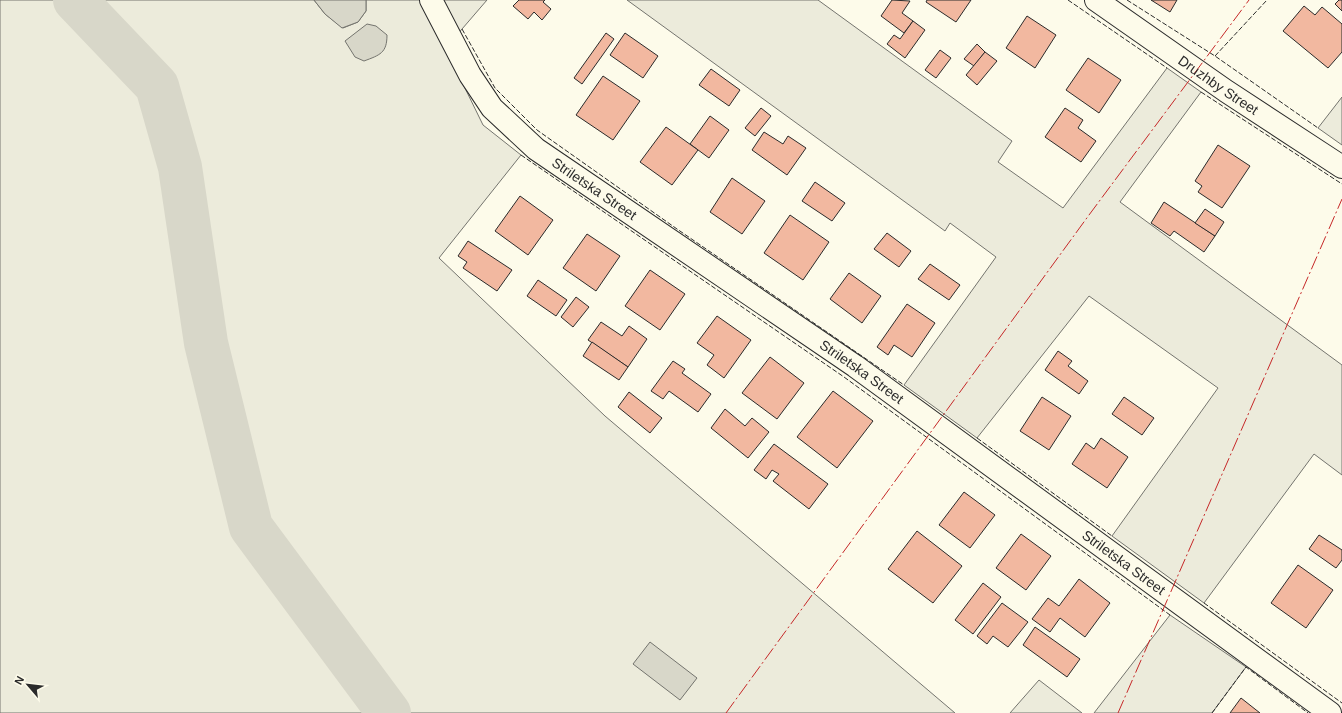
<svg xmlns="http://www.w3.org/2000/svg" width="1342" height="713" font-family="Helvetica,sans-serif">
<rect width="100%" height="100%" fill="#fdfbea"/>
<!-- green -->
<g fill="#ecebdb" stroke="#74746e">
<path d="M0 0H314L325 14 343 28 358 22 366 11V0H422L483 125 521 155 439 258 605 416 955 713H0Z"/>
<path d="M438 0H487L456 36Z"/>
<path d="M627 0H818L1012 141 998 162 1063 208 1167 68 1201 92 1120 202 1342 365V475L1314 454 1204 603 1112 536 1218 388 1089 296 977 438 904 385 996 257 950 223 945 231Z"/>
<path d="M1342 97V145L1318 128Z"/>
<path d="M1170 615 1246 667 1212 713H1094Z"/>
<path d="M1039 680 1082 713H1010Z"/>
</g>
<!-- water -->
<g fill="#d8d7c9" stroke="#74746e">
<path d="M314 0H366V11L358 22 342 28 325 14Z"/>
<path d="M367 24 376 26 387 35C387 53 380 55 364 61L355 57 345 41Z"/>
<path d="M650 642 697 678 680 700 633 664Z"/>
</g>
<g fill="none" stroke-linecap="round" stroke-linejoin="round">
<!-- river -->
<path stroke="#d8d7c9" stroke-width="44" d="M75 0 157 86 180 167 206 343 251 527 389 713"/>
</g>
<!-- building -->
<g fill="#f2b8a0" stroke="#2b2b2b">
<path d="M519 0H545L543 2 551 9 542 20 534 12 528 19 513 6Z"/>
<path d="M892 0 910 1 902 13 913 21 904 33 881 16Z"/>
<path d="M927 0H971L956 22 926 2Z"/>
<path d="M1151 0H1177L1170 12Z"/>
<path d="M1339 0H1342V11L1335 4Z"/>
<path d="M1304 6 1315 15 1322 7 1342 24V52L1328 68 1283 31Z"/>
<path d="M1027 16 1056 35 1035 68 1006 48Z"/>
<path d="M913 21 925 30 905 58 887 44 894 35 900 39Z"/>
<path d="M606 33 614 39 582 84 574 78Z"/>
<path d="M625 33 658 56 643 78 610 55Z"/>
<path d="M977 44 985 52 974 66 964 59Z"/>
<path d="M940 50 951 58 936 78 925 70Z"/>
<path d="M985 52 997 61 977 85 966 75Z"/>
<path d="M1088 58 1121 80 1099 113 1066 90Z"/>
<path d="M711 69 740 90 729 106 699 85Z"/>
<path d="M603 76 640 101 613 140 576 115Z"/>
<path d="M761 108 771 116 755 136 745 128Z"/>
<path d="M1065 108 1083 120 1078 128 1096 141 1081 162 1045 137Z"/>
<path d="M710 116 729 130 709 158 690 144Z"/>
<path d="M666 127 698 150 672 185 640 162Z"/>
<path d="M764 132 783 144 788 136 806 148 787 175 752 150Z"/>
<path d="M1218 145 1250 166 1222 208 1198 192 1202 186 1195 181Z"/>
<path d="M732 178 765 201 742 234 710 212Z"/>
<path d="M815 182 845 203 832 221 802 201Z"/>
<path d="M520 196 553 220 528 255 495 231Z"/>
<path d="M1164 202 1215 236 1204 252 1174 231 1170 236 1151 223Z"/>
<path d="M1205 209 1224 222 1215 236 1195 223Z"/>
<path d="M790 215 829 242 803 280 764 253Z"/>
<path d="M887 233 911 251 899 267 874 249Z"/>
<path d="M587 234 620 256 596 291 563 268Z"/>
<path d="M468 241 512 270 497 291 463 268 467 262 458 256Z"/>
<path d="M930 264 960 285 949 300 918 279Z"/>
<path d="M650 270 685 294 660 330 625 306Z"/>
<path d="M849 273 881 296 862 323 830 299Z"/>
<path d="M538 280 567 300 556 316 527 296Z"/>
<path d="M576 297 589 307 573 327 561 317Z"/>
<path d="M907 304 935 323 912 357 894 345 888 355 877 347Z"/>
<path d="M717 316 751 340 724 378 707 365 714 355 697 343Z"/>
<path d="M601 322 622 336 629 326 647 339 628 367 588 340Z"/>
<path d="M592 342 628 367 619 380 583 356Z"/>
<path d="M1058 351 1072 361 1068 366 1088 381 1079 394 1045 370Z"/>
<path d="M770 357 804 383 777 419 742 393Z"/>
<path d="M673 361 685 369 682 373 711 394 698 412 669 391 663 399 651 391Z"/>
<path d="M833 391 873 421 837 468 797 437Z"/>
<path d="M629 392 662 418 650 433 618 407Z"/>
<path d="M1042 397 1071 416 1049 450 1020 431Z"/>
<path d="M1124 397 1154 418 1142 435 1112 414Z"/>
<path d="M725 409 745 426 752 418 769 432 748 458 711 428Z"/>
<path d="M1101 438 1128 457 1107 488 1072 464 1086 443 1094 449Z"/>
<path d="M774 444 828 484 809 509 773 481 779 474 772 470 766 479 754 470Z"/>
<path d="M964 492 995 515 970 548 939 525Z"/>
<path d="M917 531 962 566 933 603 888 569Z"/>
<path d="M1021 534 1051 556 1026 590 996 568Z"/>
<path d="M1319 535 1342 550V560L1336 568 1309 549Z"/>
<path d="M1298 565 1333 590 1306 628 1271 603Z"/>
<path d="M1079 579 1110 603 1085 637 1060 618 1050 632 1032 619 1048 598 1059 606Z"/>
<path d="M983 583 1001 597 973 634 955 620Z"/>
<path d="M1002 603 1028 622 1008 647 993 636 987 644 977 636Z"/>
<path d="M1035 627 1080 659 1067 677 1023 645Z"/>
<path d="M1241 698 1260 713H1230Z"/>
</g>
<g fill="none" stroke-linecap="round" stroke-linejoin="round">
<!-- minor casing -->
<g stroke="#2b2b2b" stroke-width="24">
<g id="minor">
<path id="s1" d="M431 0 470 75 492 108 536 149 855 366 1330 713"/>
<path id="s2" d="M1096 0 1226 91 1342 167"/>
</g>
</g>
<!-- minor -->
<use href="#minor" stroke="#fdfbea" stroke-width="22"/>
<!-- fence -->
<g stroke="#2b2b2b" stroke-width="1" stroke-dasharray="5 2" stroke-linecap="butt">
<path d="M1068 0 1167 68"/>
<path d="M1127 0 1215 56 1318 128"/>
<path d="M462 29 495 88 537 130 677 229 904 385"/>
<path d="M1215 56 1267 0"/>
<path d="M1201 92 1342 184"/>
<path d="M521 155 844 377 1170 615"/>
<path d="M977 438 1112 536"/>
<path d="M1204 603 1342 703"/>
<path d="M1212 713 1246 667 1308 713"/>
</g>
<!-- power -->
<g stroke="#c62828" stroke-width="1" stroke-dasharray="14 3 2 3" stroke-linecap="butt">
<path d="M726 713 1089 215 1249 0"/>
<path d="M1118 713 1342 199"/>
</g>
</g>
<g text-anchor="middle" stroke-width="3" stroke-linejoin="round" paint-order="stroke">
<!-- street labels -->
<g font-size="14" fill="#2b2b2b" stroke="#fdfbea">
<text dy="5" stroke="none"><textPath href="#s2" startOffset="149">Druzhby Street</textPath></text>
<text dy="5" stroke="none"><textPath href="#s1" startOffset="255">Striletska Street</textPath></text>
<text dy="5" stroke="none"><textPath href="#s1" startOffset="579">Striletska Street</textPath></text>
<text dy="5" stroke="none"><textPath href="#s1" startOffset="903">Striletska Street</textPath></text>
</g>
</g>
<!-- north arrow -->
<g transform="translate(28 685) rotate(298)" stroke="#fdfbea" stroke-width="3" paint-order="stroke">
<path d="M0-3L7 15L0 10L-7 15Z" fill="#2b2b2b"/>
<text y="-6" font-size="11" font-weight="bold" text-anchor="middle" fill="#2b2b2b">N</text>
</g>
</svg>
